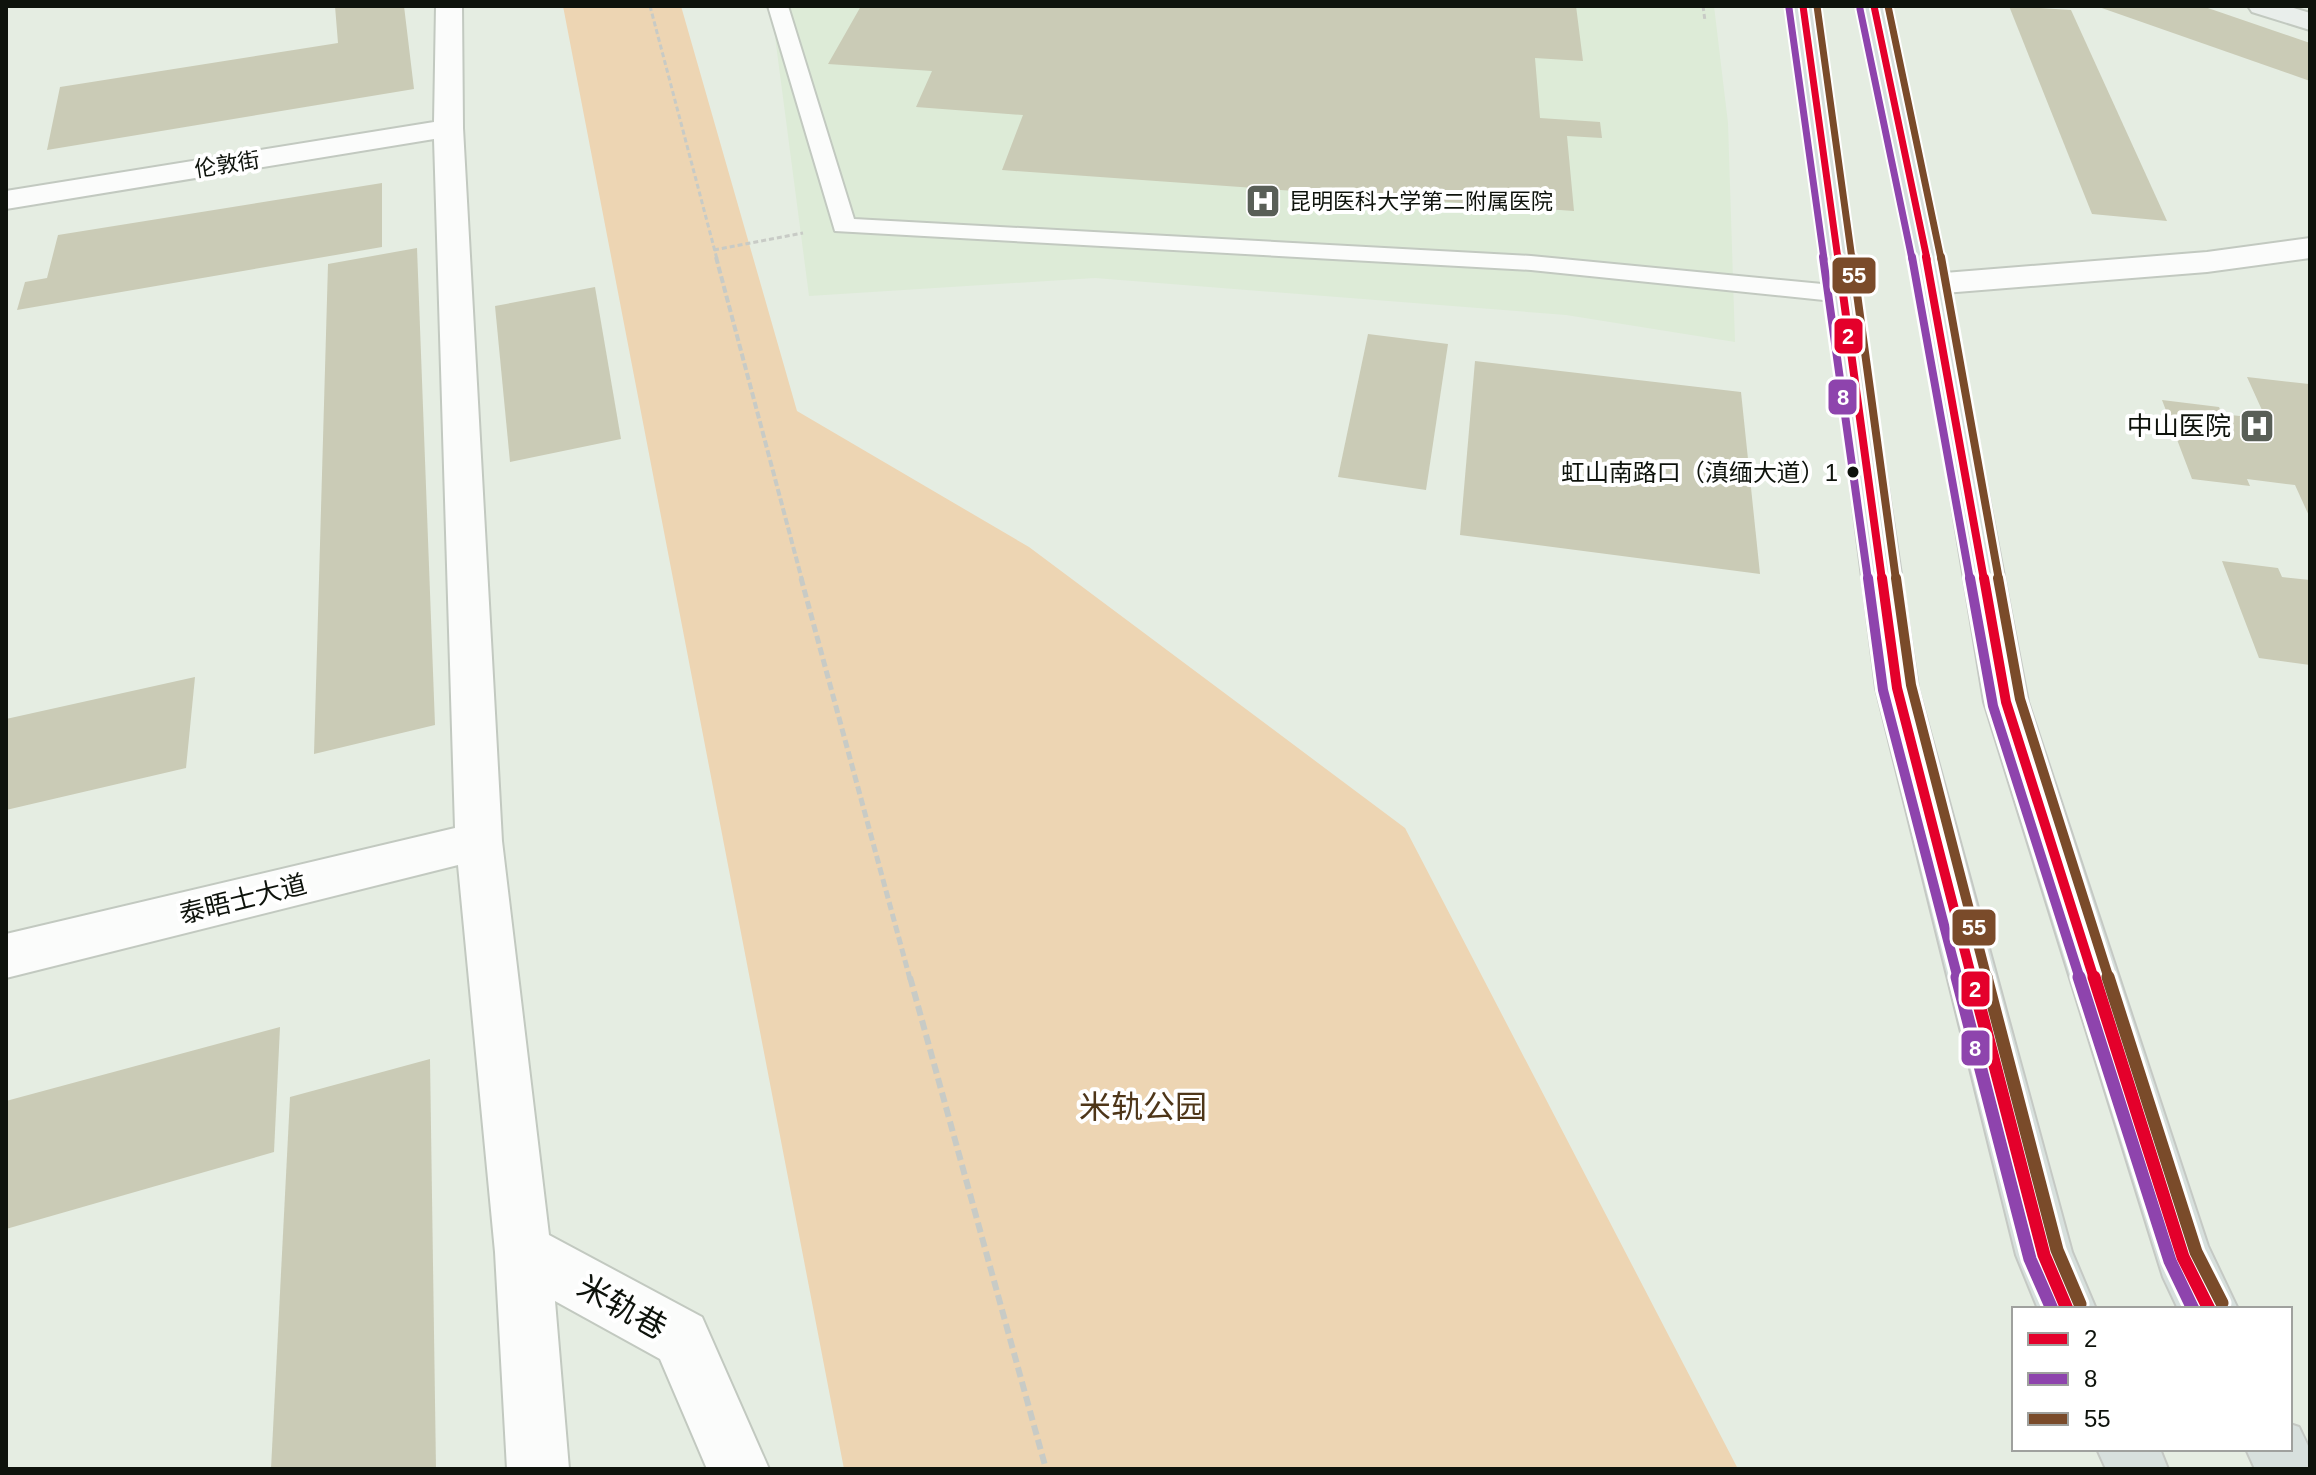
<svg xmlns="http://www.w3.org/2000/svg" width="2316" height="1475" font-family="Arial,'Noto Sans SC',sans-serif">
<rect width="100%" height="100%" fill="#e5ede2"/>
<!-- built -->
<path fill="#ddebd7" d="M771 6H1714L1728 123 1735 342 1566 315 1095 278 809 296Z"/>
<!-- green -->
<path fill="#edd5b3" d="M563 6H681L797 411 1029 547 1405 828 1738 1469H844Z"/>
<!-- building -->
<g fill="#cacbb6">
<path d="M335 6H404L414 89 47 150 60 87 338 43Z"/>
<path d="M861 6H1576L1583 61 1535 58 1540 118 1600 122 1602 138 1567 136 1574 211 1002 170 1023 115 916 107 932 71 828 64Z"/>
<path d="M2009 6 2071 10 2167 221 2092 214Z"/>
<path d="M2096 6H2202L2310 43V81Z"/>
<path d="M382 183V247L17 310 25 282 47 278 58 235Z"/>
<path d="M417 248 435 725 314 754 328 264Z"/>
<path d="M595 287 621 439 510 462 495 306Z"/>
<path d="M1368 334 1448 344 1426 490 1338 477Z"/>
<path d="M1475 361 1741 392 1760 574 1460 535Z"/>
<path d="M2247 377 2309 384 2310 387V518L2295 485 2247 479 2250 486 2192 479 2162 400 2219 407 2222 414 2266 419Z"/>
<path d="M2222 561 2278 568 2282 577 2310 580V665L2259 658Z"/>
<path d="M195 677 186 768 6 810V719Z"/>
<path d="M280 1027 274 1152 6 1229V1101Z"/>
<path d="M430 1059 436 1469H271L290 1097Z"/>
</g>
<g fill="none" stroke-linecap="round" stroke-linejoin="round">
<!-- lane casing -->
<g stroke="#c2c9c0" stroke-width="4">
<path id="lane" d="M768 6H788L854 219 1531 256 1843 286 1852 289 1856 294 1852 299 1843 302 1531 270 835 231Z"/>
</g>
<!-- street casing -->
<g stroke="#c2c9c0" stroke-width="4">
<g id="street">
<path d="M436 6H462L463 128 502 841 549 1235 702 1317 769 1469H707L660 1359 555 1301 569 1469H507L495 1252 458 865 6 978V934L455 828 434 139 6 209V191L434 122Z"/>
<path d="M2310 238V258L2207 272 1932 294 1920 291 1916 284 1920 277 1932 274 2207 252Z"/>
</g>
</g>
<!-- secondary casing -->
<g stroke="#c2c9c0" stroke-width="4">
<path id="secondary" d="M2248 6H2287L2310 13V30L2252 12Z"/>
</g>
<!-- primary casing -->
<g stroke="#c5c9c4" stroke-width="4">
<g id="primary">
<path d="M1790 6H1816L1918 688 2072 1252 2096 1309H2038L2016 1255 1876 688Z"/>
<path d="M1861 6H1887L1948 284 2028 702 2208 1246 2238 1309H2178L2163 1277 1984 702 1916 284Z"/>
<path d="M2290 1424 2299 1427 2310 1450V1469H2255L2246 1449H2290Z"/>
<path d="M2097 1449H2160L2168 1469H2106Z"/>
</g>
</g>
<!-- path-far3 -->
<g stroke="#c8cbc6" stroke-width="3" stroke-dasharray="5 3" stroke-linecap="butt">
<path d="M650 6 717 259"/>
<path d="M1703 6 1705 21"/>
<path d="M714 250 803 233"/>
</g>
<!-- path-far2 -->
<path stroke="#c8cbc6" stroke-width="4" stroke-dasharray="7 3" stroke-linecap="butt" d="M716 257 802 580"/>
<!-- path-far1 -->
<path stroke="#c8cbc6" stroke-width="5" stroke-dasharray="8 4" stroke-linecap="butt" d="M801 578 910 979"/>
<!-- path -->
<path stroke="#c8cbc6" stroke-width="6" stroke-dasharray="10 5" stroke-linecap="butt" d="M910 977 1046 1469"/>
<!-- lane -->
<use href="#lane" fill="#fbfcfb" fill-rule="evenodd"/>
<!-- street -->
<use href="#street" fill="#fbfcfb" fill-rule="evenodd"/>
<!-- secondary -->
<use href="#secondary" fill="#e9eeeb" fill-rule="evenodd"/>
<!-- primary -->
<use href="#primary" fill="#d7e0dd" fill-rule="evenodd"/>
<!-- bus-1-far3 casing -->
<g stroke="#fff" stroke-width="11">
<g id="bus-1-far3">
<path d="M1803 6 1838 259"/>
<path d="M1874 6 1927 259"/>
</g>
</g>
<!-- bus-1-far2 casing -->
<g stroke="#fff" stroke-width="13">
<g id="bus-1-far2">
<path d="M1838 257 1882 580"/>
<path d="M1926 257 1984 580"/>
</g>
</g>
<!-- bus-1-far1 casing -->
<g stroke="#fff" stroke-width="16">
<g id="bus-1-far1">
<path d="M1882 578 1897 688 1972 979"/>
<path d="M1984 578 2006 702 2094 979"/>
</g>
</g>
<!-- bus-1 casing -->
<g stroke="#fff" stroke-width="19">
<g id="bus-1">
<path d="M1972 977 2044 1255 2067 1309"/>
<path d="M2094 977 2183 1257 2209 1309"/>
</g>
</g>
<!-- bus-2-far3 casing -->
<g stroke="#fff" stroke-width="11">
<g id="bus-2-far3">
<path d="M1789 8 1824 259"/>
<path d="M1860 9 1912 259"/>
</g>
</g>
<!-- bus-2-far2 casing -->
<g stroke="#fff" stroke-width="13">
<g id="bus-2-far2">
<path d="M1823 257 1868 580"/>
<path d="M1912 257 1970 580"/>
</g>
</g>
<!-- bus-2-far1 casing -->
<g stroke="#fff" stroke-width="16">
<g id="bus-2-far1">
<path d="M1868 578 1883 690 1958 979"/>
<path d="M1970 578 1993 706 2080 979"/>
</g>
</g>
<!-- bus-2 casing -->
<g stroke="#fff" stroke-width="19">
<g id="bus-2">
<path d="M1957 977 2030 1259 2052 1309"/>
<path d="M2079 977 2170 1261 2193 1309"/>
</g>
</g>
<!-- bus-3-far3 casing -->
<g stroke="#fff" stroke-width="11">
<g id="bus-3-far3">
<path d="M1817 6 1852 259"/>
<path d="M1888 6 1941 259"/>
</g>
</g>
<!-- bus-3-far2 casing -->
<g stroke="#fff" stroke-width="13">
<g id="bus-3-far2">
<path d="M1852 257 1896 580"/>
<path d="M1941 257 1999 580"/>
</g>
</g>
<!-- bus-3-far1 casing -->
<g stroke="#fff" stroke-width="16">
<g id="bus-3-far1">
<path d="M1896 578 1911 685 1987 979"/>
<path d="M1998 578 2020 699 2109 979"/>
</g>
</g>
<!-- bus-3 casing -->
<g stroke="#fff" stroke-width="19">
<g id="bus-3">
<path d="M1986 977 2057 1250 2080 1304"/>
<path d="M2108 977 2196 1252 2222 1303"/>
</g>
</g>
<!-- bus-1-far3 -->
<use href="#bus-1-far3" stroke="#e4002b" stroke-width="7"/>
<!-- bus-1-far2 -->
<use href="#bus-1-far2" stroke="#e4002b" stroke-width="8"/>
<!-- bus-1-far1 -->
<use href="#bus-1-far1" stroke="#e4002b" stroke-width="10"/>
<!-- bus-1 -->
<use href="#bus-1" stroke="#e4002b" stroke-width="13"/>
<!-- bus-2-far3 -->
<use href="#bus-2-far3" stroke="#8e44ad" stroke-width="7"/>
<!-- bus-2-far2 -->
<use href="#bus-2-far2" stroke="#8e44ad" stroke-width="8"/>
<!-- bus-2-far1 -->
<use href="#bus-2-far1" stroke="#8e44ad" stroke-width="10"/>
<!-- bus-2 -->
<use href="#bus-2" stroke="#8e44ad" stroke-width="13"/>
<!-- bus-3-far3 -->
<use href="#bus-3-far3" stroke="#7a4b2a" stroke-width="7"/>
<!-- bus-3-far2 -->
<use href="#bus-3-far2" stroke="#7a4b2a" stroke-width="8"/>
<!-- bus-3-far1 -->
<use href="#bus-3-far1" stroke="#7a4b2a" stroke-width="10"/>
<!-- bus-3 -->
<use href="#bus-3" stroke="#7a4b2a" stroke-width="13"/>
</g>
<!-- icons -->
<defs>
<g id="hospital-square" transform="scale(1.8)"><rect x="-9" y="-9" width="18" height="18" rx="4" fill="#595f57" stroke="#fff"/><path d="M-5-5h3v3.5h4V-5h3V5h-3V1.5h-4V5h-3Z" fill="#fff"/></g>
</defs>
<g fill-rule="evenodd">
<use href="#hospital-square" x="1263" y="201"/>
<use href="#hospital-square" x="2257" y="426"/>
</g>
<!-- markers -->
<circle fill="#0e130c" stroke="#fff" stroke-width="3" cx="1853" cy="472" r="7"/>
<g text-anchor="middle" stroke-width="8" stroke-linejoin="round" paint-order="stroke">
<!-- far-street labels -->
<g font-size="22" fill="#0e130c" stroke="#fff">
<text transform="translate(227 164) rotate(-9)" y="8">伦敦街</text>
</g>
<!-- far-poi labels -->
<g font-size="22" fill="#0e130c" stroke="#fff" text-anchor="start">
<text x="1289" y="209">昆明医科大学第二附属医院</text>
</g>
<!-- bus labels -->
<g font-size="24" fill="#0e130c" stroke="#fff" text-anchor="end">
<text x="1838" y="481">虹山南路口（滇缅大道）1</text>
</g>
<!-- poi labels -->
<g font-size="26" fill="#0e130c" stroke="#fff" text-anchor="end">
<text x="2231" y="435">中山医院</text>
</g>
<!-- street labels -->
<g font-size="26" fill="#0e130c" stroke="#fff">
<text transform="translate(243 899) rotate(-14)" y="9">泰晤士大道</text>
</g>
<!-- near-park labels -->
<g font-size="32" fill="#4e3619" stroke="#fff">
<text x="1143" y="1118">米轨公园</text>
</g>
<!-- near-street labels -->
<g font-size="32" fill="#0e130c" stroke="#fff">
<text transform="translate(622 1307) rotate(29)" y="11">米轨巷</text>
</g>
</g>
<g stroke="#fff" stroke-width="3">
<rect x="1831" y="256" width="46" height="39" rx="8" fill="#7a4b2a"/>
<rect x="1833" y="317" width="31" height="38" rx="8" fill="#e4002b"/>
<rect x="1827" y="378" width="31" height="38" rx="8" fill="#8e44ad"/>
<rect x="1951" y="908" width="46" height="39" rx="8" fill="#7a4b2a"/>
<rect x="1960" y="970" width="31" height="38" rx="8" fill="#e4002b"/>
<rect x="1960" y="1029" width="31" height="38" rx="8" fill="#8e44ad"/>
</g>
<g font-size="22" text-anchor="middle" font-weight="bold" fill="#fff">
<text x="1854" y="283">55</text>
<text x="1848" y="344">2</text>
<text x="1843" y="405">8</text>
<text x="1974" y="935">55</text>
<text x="1975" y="997">2</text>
<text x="1975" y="1056">8</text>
</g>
<!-- border -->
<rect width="2316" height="1475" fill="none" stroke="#0e130c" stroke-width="16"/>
<!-- legend -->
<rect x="2012" y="1307" width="280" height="144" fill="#ffffff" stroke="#9fa19e" stroke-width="2"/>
<rect x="2028" y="1333" width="40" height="12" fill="#e4002b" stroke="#9fa19e" stroke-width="2"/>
<text x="2084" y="1347" font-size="24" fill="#0e130c">2</text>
<rect x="2028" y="1373" width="40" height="12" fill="#8e44ad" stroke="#9fa19e" stroke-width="2"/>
<text x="2084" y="1387" font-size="24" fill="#0e130c">8</text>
<rect x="2028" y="1413" width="40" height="12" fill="#7a4b2a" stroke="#9fa19e" stroke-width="2"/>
<text x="2084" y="1427" font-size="24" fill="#0e130c">55</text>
</svg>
